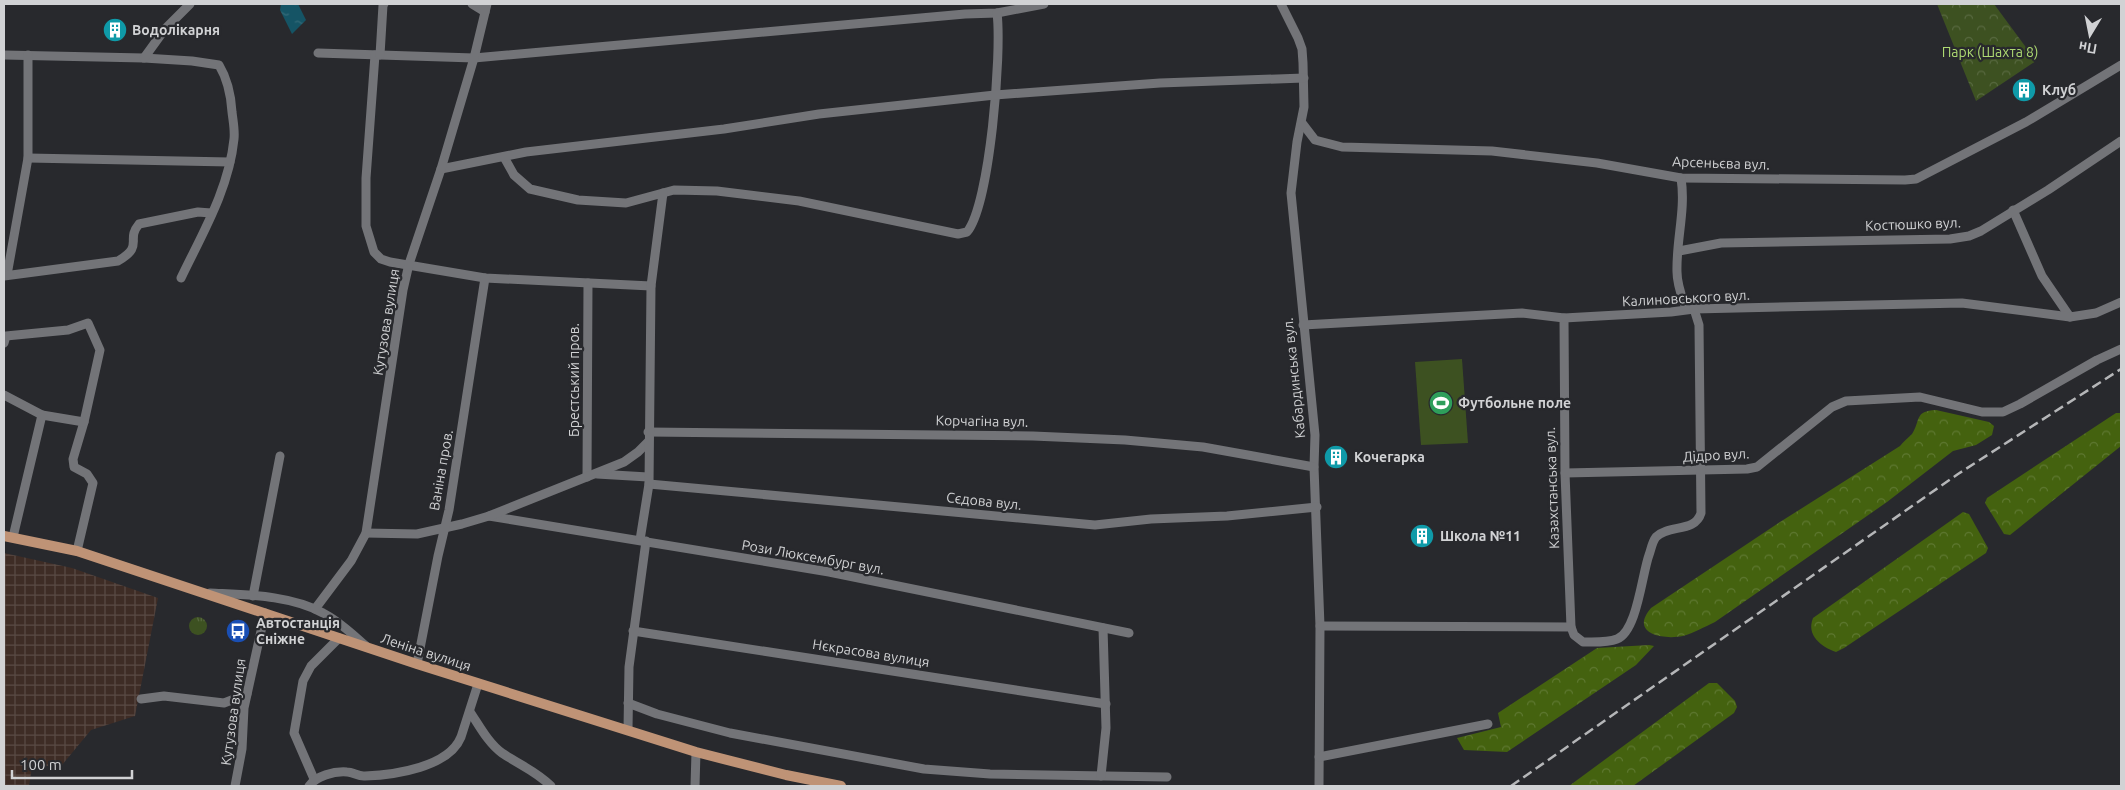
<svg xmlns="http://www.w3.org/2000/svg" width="2125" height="790" font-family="Ubuntu,sans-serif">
<defs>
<pattern id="industrial-grid" width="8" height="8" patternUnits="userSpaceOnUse" patternTransform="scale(1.25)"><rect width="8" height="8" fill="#3e2c25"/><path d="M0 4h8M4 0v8" fill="none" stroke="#594a44"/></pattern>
<pattern id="grass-tufts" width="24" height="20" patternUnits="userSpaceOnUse" patternTransform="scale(1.25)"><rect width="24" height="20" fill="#3d5121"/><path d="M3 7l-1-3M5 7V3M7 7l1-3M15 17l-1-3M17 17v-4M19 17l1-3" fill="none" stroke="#586940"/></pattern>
<pattern id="forest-crowns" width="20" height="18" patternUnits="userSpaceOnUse" patternTransform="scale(1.25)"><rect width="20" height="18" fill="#44620f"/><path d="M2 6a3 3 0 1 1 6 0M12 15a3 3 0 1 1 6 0" fill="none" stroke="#5e7831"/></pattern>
<pattern id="park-crowns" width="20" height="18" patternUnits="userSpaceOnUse" patternTransform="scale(1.25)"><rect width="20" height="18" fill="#3d5121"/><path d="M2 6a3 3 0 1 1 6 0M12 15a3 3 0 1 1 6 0" fill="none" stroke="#586940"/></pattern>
<pattern id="water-ripples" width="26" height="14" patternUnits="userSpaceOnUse" patternTransform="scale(1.25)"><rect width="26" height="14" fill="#155465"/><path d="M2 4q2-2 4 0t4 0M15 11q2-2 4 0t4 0" fill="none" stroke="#366c7a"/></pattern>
</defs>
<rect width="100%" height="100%" fill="#28292d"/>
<!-- industrial -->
<path fill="url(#industrial-grid)" d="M4 553 72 568 158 598 135 716 91 730 62 765 32 767 29 786H4Z"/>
<!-- grass -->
<circle fill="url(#grass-tufts)" cx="198" cy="626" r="9"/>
<!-- forest -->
<g fill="url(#forest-crowns)">
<path d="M1936 410 1989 422 1994 426 1992 435 1976 445 1953 451 1887 502 1715 622C1704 627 1694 633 1683 636 1663 640 1629 634 1651 608L1777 524 1900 446C1903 442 1908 438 1912 434 1921 420 1914 411 1936 410Z"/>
<path d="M2116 413H2121V446L2010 535 2004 534 1985 503 1987 498Z"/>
<path d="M1963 512 1969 514 1988 548 1986 553 1844 648 1836 652C1821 647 1806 635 1813 618Z"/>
<path d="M1649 645 1654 646 1636 665 1507 752 1464 750 1457 738 1501 727 1498 713 1597 648Z"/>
<path d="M1709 683H1717L1735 701 1737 707 1734 713 1633 786H1569Z"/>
</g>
<!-- park -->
<path fill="url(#park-crowns)" d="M1937 4H1994L2036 61 1976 101Z"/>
<!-- pitch -->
<path fill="#3d5121" d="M1462 359 1468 443 1421 445 1415 362Z"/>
<!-- water -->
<path fill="url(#water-ripples)" d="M281 4H298L306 20 292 34 280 10Z"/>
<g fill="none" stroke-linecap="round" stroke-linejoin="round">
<!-- minor -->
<g stroke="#737478" stroke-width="9">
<path d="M472 4 485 12"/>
<path d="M1281 4 1298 38 1302 49 1303 63 1304 107 1297 142 1291 193 1315 435 1314 467 1320 626 1319 786"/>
<path d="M318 53 474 58 965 14 997 13 1044 4"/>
<path d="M4 55 144 58 192 61 219 65C228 80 231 95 232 112 233 121 235 130 234 139 229 189 202 234 181 278"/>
<path d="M375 55 366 178V226L374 252 381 259 390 262 485 278 651 286"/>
<path d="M380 55 383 5 384 4"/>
<path d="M144 58 165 29 190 4"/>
<path d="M1302 123 1315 140 1342 147 1492 151 1597 163 1681 178 1905 180 1916 179 2026 122 2121 65"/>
<path d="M504 157 514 175 530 189 578 200 626 203 674 190 717 191 799 201 958 234 967 232C990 204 1002 52 997 13"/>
<path d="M28 158 230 162"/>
<path d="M441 169 526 152 724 129 819 114 995 95 1160 83 1304 78"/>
<path d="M1681 178C1686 210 1676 240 1677 272 1677 285 1682 297 1686 309"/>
<path d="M2013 210 2042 276 2070 317"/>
<path d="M1679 251 1721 243 1950 239 1969 236 1981 231 2048 190 2121 141"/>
<path d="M7 275 28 158V55"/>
<path d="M4 276 118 261C145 245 125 241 139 224L198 212 211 213"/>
<path d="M1564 318 1565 473 1571 627"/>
<path d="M1303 325 1522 313 1564 318 1671 312 1694 309 1962 303 2070 317 2096 313 2121 302"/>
<path d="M4 343 6 336 68 330 88 323 100 350 84 422 73 459 74 467 87 474 93 483 77 551"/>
<path d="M4 395 42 415"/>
<path d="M648 432 1033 436 1125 440 1203 447 1314 467"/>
<path d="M1565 473 1747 469 1757 467 1832 407 1846 401 1920 397 1982 412H2003L2020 404 2097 360 2121 349"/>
<path d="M597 474 648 477"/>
<path d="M587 477 588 283"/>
<path d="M649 484 1095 525 1151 519 1227 516 1317 507"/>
<path d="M489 516 829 572 1129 633"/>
<path d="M366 533 417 534 462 524 489 516 624 462 638 452 648 442"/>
<path d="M13 537 42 415 84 422"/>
<path d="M640 540 649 484 651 286 663 193"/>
<path d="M210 593C247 595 290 595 323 613 339 621 352 634 366 646"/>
<path d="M253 596 280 456"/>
<path d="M315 609 351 561 366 533 403 290 409 264 441 169 474 58 487 4"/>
<path d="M1320 626 1571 627 1574 635 1583 642C1593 642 1607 643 1617 639 1637 632 1642 574 1649 555 1651 550 1652 542 1656 537 1669 524 1695 533 1701 513L1699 325 1694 309"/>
<path d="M633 631 1106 704"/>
<path d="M417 664 438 556 449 510 485 278"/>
<path d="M141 699 164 696 224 703 247 694"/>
<path d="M628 703 657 714 730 733 924 769 990 774 1167 777"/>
<path d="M470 712C479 725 488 743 502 753 518 764 536 771 551 786"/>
<path d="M628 729 629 667 646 541"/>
<path d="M1319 757 1488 724"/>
<path d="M1101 776 1106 728 1103 628"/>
<path d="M314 779 294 733 303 681 311 666 339 638"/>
<path d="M235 786 242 749 244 708 265 613"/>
<path d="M309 786C316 776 334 771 347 772 353 772 359 777 365 776 395 775 449 767 461 737L478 684"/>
<path d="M695 786 696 752"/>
</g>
<!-- major -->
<path stroke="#bf9376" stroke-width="10" d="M4 536 77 551 417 664 696 752 786 775 841 786"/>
<!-- rail -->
<path stroke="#b5b6b8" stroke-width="2.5" stroke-dasharray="10 5" stroke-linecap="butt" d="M1511 786 1958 474 2121 369"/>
</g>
<!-- icons -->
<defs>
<g id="building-disc" transform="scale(1.25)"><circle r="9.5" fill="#0f9aa8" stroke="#28292d"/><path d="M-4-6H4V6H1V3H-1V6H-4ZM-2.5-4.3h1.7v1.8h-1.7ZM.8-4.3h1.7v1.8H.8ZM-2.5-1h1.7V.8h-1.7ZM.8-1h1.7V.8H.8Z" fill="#fff"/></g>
<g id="stadium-disc" transform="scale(1.25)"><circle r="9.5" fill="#2e9e5b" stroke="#28292d"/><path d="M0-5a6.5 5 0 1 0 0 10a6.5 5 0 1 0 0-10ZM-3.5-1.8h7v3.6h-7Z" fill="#fff"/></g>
<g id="bus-disc" transform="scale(1.25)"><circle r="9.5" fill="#1a4fb4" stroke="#28292d"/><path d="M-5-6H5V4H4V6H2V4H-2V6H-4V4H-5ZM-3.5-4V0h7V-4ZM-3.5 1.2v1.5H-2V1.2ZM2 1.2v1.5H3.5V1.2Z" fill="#fff"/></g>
</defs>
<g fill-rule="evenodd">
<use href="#building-disc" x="115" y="30"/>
<use href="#building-disc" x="2024" y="90"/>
<use href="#stadium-disc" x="1441" y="403"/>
<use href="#building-disc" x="1336" y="457"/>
<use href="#building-disc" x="1422" y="536"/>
<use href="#bus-disc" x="238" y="631"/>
</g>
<g text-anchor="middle" stroke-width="4.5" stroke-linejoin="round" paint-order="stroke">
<!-- poi labels -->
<g font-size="14" font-weight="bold" fill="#d1d2d4" stroke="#28292d" text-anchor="start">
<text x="132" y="35">Водолікарня</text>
<text x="2042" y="95">Клуб</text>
<text x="1458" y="408">Футбольне поле</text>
<text x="1354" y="462">Кочегарка</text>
<text x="1440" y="541">Школа №11</text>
<text x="256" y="628">Автостанція<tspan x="256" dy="16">Сніжне</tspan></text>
</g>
<!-- park labels -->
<g font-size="14" fill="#aeda72" stroke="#28292d">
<text x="1990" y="57">Парк (Шахта 8)</text>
</g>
<!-- street labels -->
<g font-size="14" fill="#d1d2d4" stroke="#28292d">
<text transform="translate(1721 163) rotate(2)" y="5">Арсеньєва вул.</text>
<text transform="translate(1913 224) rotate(-2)" y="5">Костюшко вул.</text>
<text transform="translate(1686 298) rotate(-3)" y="5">Калиновського вул.</text>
<text transform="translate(386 322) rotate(-81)" y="5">Кутузова вулиця</text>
<text transform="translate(1294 378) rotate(-96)" y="5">Кабардинська вул.</text>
<text transform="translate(574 380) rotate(-90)" y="5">Брестський пров.</text>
<text transform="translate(982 421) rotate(1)" y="5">Корчагіна вул.</text>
<text transform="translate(1716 455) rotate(-3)" y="5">Дідро вул.</text>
<text transform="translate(441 470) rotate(-80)" y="5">Ваніна пров.</text>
<text transform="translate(1552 488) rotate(-92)" y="5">Казахстанська вул.</text>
<text transform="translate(984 501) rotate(6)" y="5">Сєдова вул.</text>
<text transform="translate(813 557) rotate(10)" y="5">Рози Люксембург вул.</text>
<text transform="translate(426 652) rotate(18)" y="5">Леніна вулиця</text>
<text transform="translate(871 653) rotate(9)" y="5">Нєкрасова вулиця</text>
<text transform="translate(233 712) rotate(-82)" y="5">Кутузова вулиця</text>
</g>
</g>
<!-- border -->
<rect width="2125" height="790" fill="none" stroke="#d1d2d4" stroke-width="10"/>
<!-- north arrow -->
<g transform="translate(2090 35) rotate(190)" stroke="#28292d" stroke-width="4" paint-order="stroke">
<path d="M0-4L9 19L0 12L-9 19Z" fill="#d1d2d4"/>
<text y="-8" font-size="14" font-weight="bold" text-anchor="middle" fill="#d1d2d4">Пн</text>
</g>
<!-- scale -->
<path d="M12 770v8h120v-8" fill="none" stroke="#d1d2d4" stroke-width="2.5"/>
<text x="20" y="770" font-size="15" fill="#d1d2d4" stroke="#28292d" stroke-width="4" paint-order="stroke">100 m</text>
</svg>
